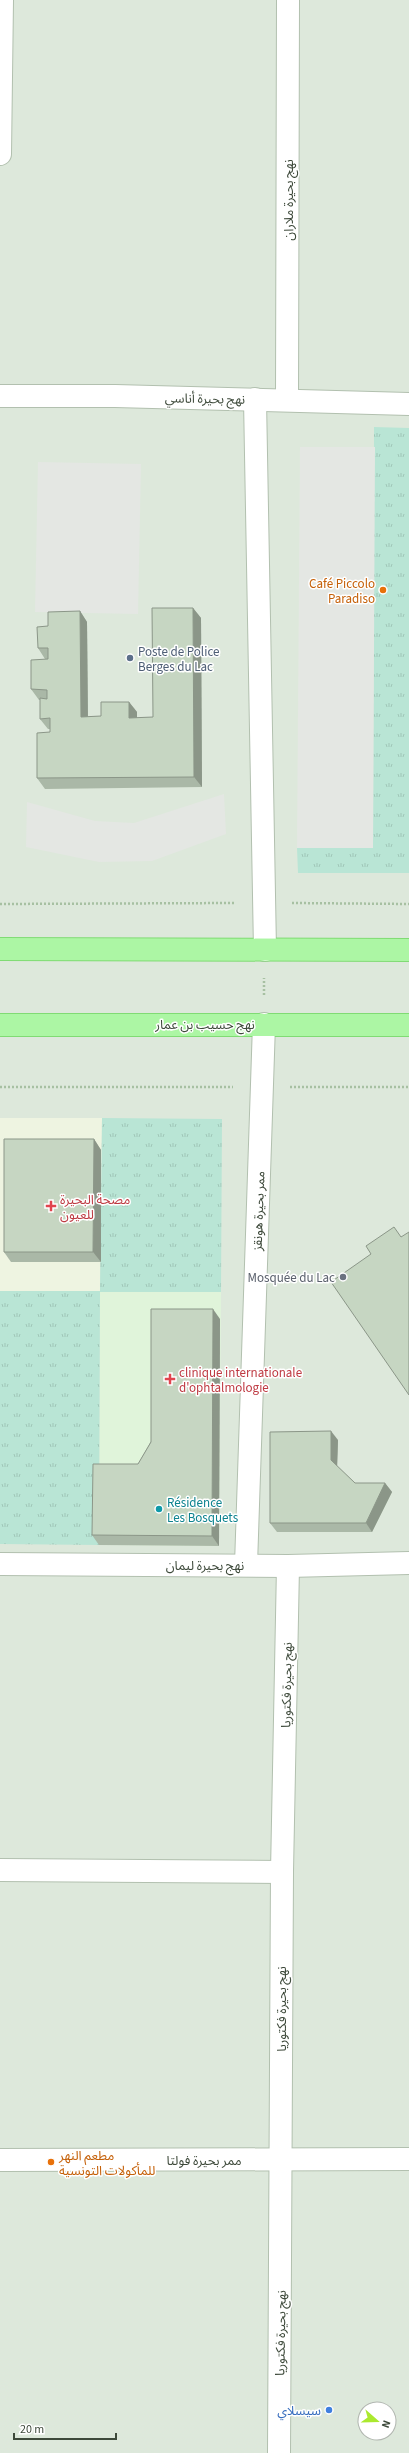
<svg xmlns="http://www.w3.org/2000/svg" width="409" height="2453" font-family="'Source Sans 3','Noto Sans Arabic',sans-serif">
<defs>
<pattern id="grass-tufts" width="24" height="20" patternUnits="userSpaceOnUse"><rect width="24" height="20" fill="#b9e5d5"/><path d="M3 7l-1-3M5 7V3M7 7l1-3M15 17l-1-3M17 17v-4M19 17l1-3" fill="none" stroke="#a0c6b8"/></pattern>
</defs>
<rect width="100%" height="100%" fill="#edf5ec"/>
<!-- residential -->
<path fill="#dde8db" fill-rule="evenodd" d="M0 0H409V2453H0ZM365 2409H389V2433H365Z"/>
<!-- commercial -->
<path fill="#e0f4da" d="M100 1291 221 1292 219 1546 99 1545Z"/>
<!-- medical -->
<path fill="#eef4e1" d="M0 1118H102L100 1291H0Z"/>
<!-- grass -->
<g fill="url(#grass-tufts)">
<path d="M374 427 409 428V873H298L297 848H373Z"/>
<path d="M102 1118 222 1119 221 1292H100L99 1545 0 1544V1291H100Z"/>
</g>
<!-- parking -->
<g fill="#e4e7e3">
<path d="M300 447H375L373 848H297Z"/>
<path d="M38 462 141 464 138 614 35 612Z"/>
<path d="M224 794 226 834 152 861 99 862 26 847 27 802 95 821 134 823Z"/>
</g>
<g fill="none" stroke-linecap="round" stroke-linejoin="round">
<!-- minor casing -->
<g stroke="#b2c0af" stroke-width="24">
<g id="minor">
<path d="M0 154 2 0"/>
<path d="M0 396H115L409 404"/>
<path d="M255 399 265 950"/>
<path d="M287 400 288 0"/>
<path d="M0 1564 288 1566 409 1563"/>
<path d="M246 1565 264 1024"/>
<path d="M0 1870 282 1872"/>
<path d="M0 2160 409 2159"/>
<path d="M279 2453 282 1872 288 1566"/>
</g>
</g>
<!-- major casing -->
<g stroke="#80db74" stroke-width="24">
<g id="major">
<path d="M0 949 409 950"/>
<path d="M0 1025H409"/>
</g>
</g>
<!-- path -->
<g stroke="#a7c0a2" stroke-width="2.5" stroke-dasharray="2 2" stroke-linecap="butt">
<path d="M292 903 409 904"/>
<path d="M0 904 235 903"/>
<path d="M264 995V978"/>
<path d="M0 1087H233"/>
<path d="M290 1087H409"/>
</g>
<!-- minor -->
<use href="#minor" stroke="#fff" stroke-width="22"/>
<!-- major -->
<use href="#major" stroke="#acf6a4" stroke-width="22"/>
</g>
<!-- wall -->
<g fill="#aab8a7">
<path d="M193 608 201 618 202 787 45 789 37 778 50 732V729H48L40 719V700H39L31 689 48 659H45L38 648 48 626 80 611 87 622 88 717 101 716 129 702 137 712V718L153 717Z"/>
<path d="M94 1139 101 1150V1262H11L4 1252Z"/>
<path d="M220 1319 219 1546 99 1545 92 1535 138 1464Z"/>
<path d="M338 1440 337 1467 355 1483H385L392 1492 372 1532H277L270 1523Z"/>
</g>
<!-- shaded-wall -->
<g fill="#8b9688">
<path d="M193 608 201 618 202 787 194 777Z"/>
<path d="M80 611 87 622 88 727 81 717Z"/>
<path d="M129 702 137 712V728L129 718Z"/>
<path d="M94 1139 101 1150V1262L93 1252Z"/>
<path d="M213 1309 220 1319 219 1546 212 1536Z"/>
<path d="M331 1431 338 1440 337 1470 331 1460Z"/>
<path d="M385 1483 392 1492 372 1532 366 1523Z"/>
</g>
<!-- building -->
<g fill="#c6d6c2" stroke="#8b9688">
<path d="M152 608H193L194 777 37 778V733L50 732V718L40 719V698L47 699V690L31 689V660L48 659V648H38L37 627 48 626V612L80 611 81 717 101 716V702H129V718L153 717Z"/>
<path d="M4 1139H94L93 1252H4Z"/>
<path d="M394 1227 401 1237 409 1232V1395L331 1282 371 1254 366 1246Z"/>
<path d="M151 1309H213L212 1536 92 1535 93 1464H138L151 1442Z"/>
<path d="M331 1431V1460L355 1483H385L366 1523H270V1432Z"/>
</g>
<!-- markers -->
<g fill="#e8710a" stroke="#fff" stroke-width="1.5">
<circle cx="383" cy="590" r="4"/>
<circle cx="51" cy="2162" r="4"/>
</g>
<circle fill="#5c6f8a" stroke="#fff" stroke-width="1.5" cx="130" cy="658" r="4"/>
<g fill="#e0444e" stroke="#fff" stroke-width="1.5">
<path d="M49 1200h4v4h4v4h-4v4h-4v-4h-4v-4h4z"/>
<path d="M168 1373h4v4h4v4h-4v4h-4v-4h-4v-4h4z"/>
</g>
<circle fill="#6b7280" stroke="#fff" stroke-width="1.5" cx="343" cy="1277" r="4"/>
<circle fill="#0f9aa8" stroke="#fff" stroke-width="1.5" cx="159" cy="1509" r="4"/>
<circle fill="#3f7fe0" stroke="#fff" stroke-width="1.5" cx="329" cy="2410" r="4"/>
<g text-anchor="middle" stroke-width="3" stroke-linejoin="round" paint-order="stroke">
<!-- street labels -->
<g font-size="13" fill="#3d493a" stroke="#fff">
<text transform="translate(288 200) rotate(-90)" y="5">نهج بحيرة ملاران</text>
<text transform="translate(205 398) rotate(1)" y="5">نهج بحيرة أناسي</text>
<text x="205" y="1029">نهج حسيب بن عمار</text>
<text transform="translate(258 1211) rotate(-88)" y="5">ممر بحيرة هونقز</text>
<text x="205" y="1570">نهج بحيرة ليمان</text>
<text transform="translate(286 1685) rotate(-89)" y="5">نهج بحيرة فكتوريا</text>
<text transform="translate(281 2009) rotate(-90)" y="5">نهج بحيرة فكتوريا</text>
<text x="204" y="2165">ممر بحيرة فولتا</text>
<text transform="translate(280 2333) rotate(-89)" y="5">نهج بحيرة فكتوريا</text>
</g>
<!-- food labels -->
<g font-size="13" fill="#c56008" stroke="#fff" text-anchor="end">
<text x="375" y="588">Café Piccolo<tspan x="375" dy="15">Paradiso</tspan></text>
<text x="59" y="2160" text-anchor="start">مطعم النهر<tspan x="59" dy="15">للمأكولات التونسية</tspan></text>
</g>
<!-- service labels -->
<g font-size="13" fill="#4e5e75" stroke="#fff" text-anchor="start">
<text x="138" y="656">Poste de Police<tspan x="138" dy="15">Berges du Lac</tspan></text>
</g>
<!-- health labels -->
<g font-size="13" fill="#be3a42" stroke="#fff" text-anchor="start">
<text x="60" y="1204">مصحة البحيرة<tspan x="60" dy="15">للعيون</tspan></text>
<text x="179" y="1377">clinique internationale<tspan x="179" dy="15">d'ophtalmologie</tspan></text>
</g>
<!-- worship labels -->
<g font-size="13" fill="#5b616d" stroke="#fff" text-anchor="end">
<text x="335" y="1282">Mosquée du Lac</text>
</g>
<!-- culture labels -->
<g font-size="13" fill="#0d838f" stroke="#fff" text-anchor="start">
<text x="167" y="1507">Résidence<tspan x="167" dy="15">Les Bosquets</tspan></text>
</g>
<!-- shop labels -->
<g font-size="13" fill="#366cbe" stroke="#fff" text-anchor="end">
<text x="321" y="2415">سيسلاي</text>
</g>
</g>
<!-- north arrow -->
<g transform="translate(377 2421) rotate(110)"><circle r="19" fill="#ffffff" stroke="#b1b6b0"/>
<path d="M0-3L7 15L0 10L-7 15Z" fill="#abe92f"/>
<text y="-6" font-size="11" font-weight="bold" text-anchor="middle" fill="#3d493a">N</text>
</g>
<!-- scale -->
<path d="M14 2433v6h102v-6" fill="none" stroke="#3d493a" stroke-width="2"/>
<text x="20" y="2433" font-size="12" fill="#3d493a" stroke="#ffffff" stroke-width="3" paint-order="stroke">20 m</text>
</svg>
